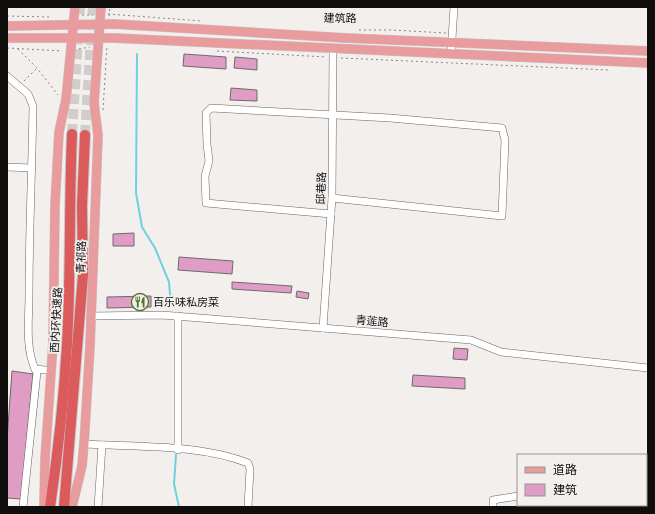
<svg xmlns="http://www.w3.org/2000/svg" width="655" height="514" font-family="'Asap Condensed','Noto Sans SC',sans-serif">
<rect width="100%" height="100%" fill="#f3efed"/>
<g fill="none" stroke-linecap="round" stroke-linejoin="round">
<!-- stream -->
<g stroke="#6cd2de" stroke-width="2">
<path d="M137 54 136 193 142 227 155 248 169 282 171 306"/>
<path d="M176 455 174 484 179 507"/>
</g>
</g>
<!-- building -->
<g fill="#df9cc5" stroke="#6e6a6c">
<path d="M184 54 226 57V69L183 66Z"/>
<path d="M235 57 257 59V70L234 68Z"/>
<path d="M231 88 257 90V101L230 100Z"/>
<path d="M134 233V246H113V234Z"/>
<path d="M179 257 233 261 232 274 178 270Z"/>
<path d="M232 282 292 286 291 293 232 289Z"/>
<path d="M297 291 309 293 308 299 296 297Z"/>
<path d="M151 296V307L107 308V297Z"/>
<path d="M454 348 468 349 467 360 453 359Z"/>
<path d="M12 371 33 374 21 499 7 498V440Z"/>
<path d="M413 375 465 378V389L412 386Z"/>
</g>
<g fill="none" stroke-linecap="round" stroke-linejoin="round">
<!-- highway-tunnel -->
<g stroke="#d1cdcb" stroke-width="10" stroke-dasharray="10 5" stroke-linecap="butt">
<path d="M72 134 80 7"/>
<path d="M85 135 93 7"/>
</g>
<!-- minor casing -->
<g stroke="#676562" stroke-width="8">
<g id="minor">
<path d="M451 54 454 7"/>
<path d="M7 76 28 94 33 106C32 169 29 232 29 296 29 319 25 347 35 369L45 370"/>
<path d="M7 167 32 168"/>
<path d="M331 214 206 203 205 176 209 161 207 144 206 113 211 108 390 118 502 128 505 140 502 216 332 198"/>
<path d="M91 316 162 315 471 340 501 352 648 368"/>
<path d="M178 316V450"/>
<path d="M323 328 332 198 333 49"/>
<path d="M84 444C135 447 201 444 248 463L250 469 248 507"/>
<path d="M646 495H648"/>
<path d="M23 507 37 372 35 369"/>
<path d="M98 507 102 445"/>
<path d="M493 507V500L518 496"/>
</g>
</g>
<!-- major casing -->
<g stroke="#cacaca" stroke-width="10">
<g id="major">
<path d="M7 26 114 24 346 38 648 51"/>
<path d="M7 38H114L648 63"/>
<path d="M44 507 45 459 53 344 55 205 59 132 66 99 75 7"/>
<path d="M72 507 82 466 84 444 90 346 98 135 94 103 101 7"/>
</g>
</g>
<!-- highway casing -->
<g stroke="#cacaca" stroke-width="12">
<g id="highway">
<path d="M50 507C58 453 64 398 67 344 71 274 69 204 72 134"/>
<path d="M64 507 83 275 82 206 85 135"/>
</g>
</g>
<!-- path -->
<g stroke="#878583" stroke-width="1" stroke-dasharray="2 3" stroke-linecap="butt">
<path d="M108 14 202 21"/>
<path d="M82 15H93"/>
<path d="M7 16 51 17"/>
<path d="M109 16 110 7"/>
<path d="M359 30H391L446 33"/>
<path d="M7 48 62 51"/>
<path d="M18 49 37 68 58 95"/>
<path d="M79 49 90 47"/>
<path d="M217 51 326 57"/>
<path d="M341 58 609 70"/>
<path d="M24 81 37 68"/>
<path d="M103 110 107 45"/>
</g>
<!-- minor -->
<use href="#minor" stroke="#fff" stroke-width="7"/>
<!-- major -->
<use href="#major" stroke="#e99c9d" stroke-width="9"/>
<!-- highway -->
<use href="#highway" stroke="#db5a5c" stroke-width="10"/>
</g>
<!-- icons -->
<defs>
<g id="restaurant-ring" transform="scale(0.9)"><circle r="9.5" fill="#f3efed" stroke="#55752c" stroke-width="1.5"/><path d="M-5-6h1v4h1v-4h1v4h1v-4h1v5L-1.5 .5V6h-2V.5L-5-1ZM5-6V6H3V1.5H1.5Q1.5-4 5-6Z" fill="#55752c"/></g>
</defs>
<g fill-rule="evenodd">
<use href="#restaurant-ring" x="140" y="302"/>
</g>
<g text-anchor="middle" stroke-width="3.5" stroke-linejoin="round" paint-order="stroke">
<!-- street labels -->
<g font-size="11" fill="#0f0e0d" stroke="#f3efed">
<text transform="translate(340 18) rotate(1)" y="4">建筑路</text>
<text transform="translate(321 188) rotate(-88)" y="4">邱巷路</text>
<text transform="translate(81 257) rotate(-88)" y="4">青祁路</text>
<text transform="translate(56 320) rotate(-87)" y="4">西内环快速路</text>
<text transform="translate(372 321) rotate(5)" y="4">青莲路</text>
</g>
<!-- poi labels -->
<g font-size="11" fill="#0f0e0d" stroke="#f3efed" text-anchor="start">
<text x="153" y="306">百乐味私房菜</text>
</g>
</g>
<!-- border -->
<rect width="655" height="514" fill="none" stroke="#0f0e0d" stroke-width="16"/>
<!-- legend -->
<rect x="517" y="454" width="130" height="52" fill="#f3efed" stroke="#989593"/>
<rect x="525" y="467" width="20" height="6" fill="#e99c9d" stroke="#989593"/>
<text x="553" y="474" font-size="12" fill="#0f0e0d">道路</text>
<rect x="525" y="484" width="20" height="12" fill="#df9cc5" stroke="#989593"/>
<text x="553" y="494" font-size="12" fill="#0f0e0d">建筑</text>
</svg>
